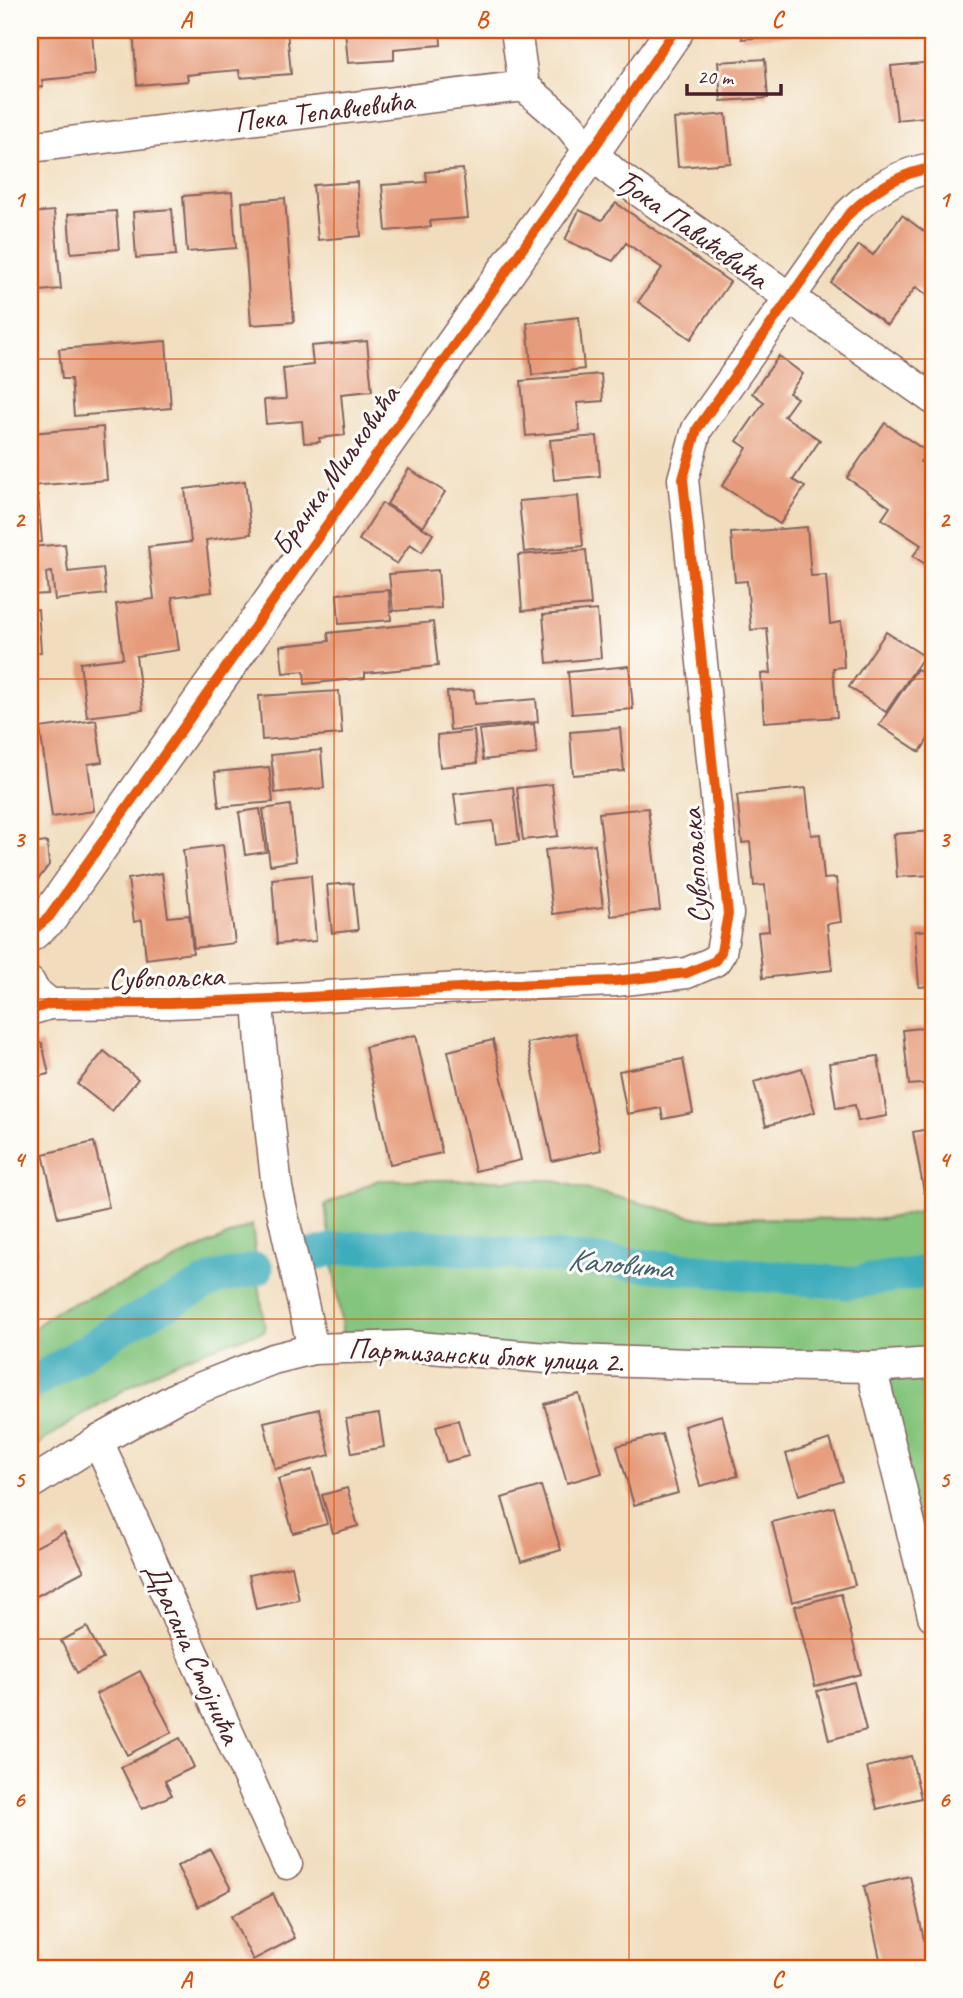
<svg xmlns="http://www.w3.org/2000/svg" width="963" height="1998" font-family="Caveat,sans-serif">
<rect width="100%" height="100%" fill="#fdfcf7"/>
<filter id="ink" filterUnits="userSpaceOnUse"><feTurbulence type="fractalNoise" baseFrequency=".0143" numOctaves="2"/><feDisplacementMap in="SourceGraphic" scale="14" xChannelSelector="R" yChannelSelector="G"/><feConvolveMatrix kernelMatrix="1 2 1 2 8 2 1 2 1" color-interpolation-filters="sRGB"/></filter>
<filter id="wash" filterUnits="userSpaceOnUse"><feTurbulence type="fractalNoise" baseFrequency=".00686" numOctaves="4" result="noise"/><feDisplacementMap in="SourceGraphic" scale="28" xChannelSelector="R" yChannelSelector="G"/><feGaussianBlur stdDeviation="1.57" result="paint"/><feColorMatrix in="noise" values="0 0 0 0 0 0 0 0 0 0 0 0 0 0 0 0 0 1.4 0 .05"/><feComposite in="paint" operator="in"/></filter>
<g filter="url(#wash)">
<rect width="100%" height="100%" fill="#f1ddbd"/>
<!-- green -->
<g fill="#84c57d" stroke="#677254" stroke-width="2">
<path d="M378 1180H551L699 1218 883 1219 933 1209V1605L871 1367 343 1337 325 1205Z"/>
<path d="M252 1225 265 1331C231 1341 195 1352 164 1368 117 1392 73 1420 30 1450V1331L59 1309 155 1271 182 1256Z"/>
</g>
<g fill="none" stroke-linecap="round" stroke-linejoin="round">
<!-- canal -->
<g stroke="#3dacbb" stroke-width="33">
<path d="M307 1256 335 1249 405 1244 848 1283 933 1271"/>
<path d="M30 1385 128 1324 217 1278 257 1269"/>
</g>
</g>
<g id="blocks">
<!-- building -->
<g fill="#e69c7b">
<path d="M30 30H92L95 75 42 80 43 87 30 88Z"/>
<path d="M133 30H287L291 74 240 78 239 70 215 72 187 75 188 81 137 85Z"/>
<path d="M345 30H440L441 45 394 49V60L348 63Z"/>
<path d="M741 30H825V32L742 39Z"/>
<path d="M765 59 768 98 721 101 718 62Z"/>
<path d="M933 62V116L897 120 891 66Z"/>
<path d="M726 114 731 163 678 167 674 119Z"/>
<path d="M463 169 468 218 430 221 431 227 386 231 382 185 427 182 426 172Z"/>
<path d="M357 182 361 236 318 240 313 185Z"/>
<path d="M232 192 236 248 187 252 183 196Z"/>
<path d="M285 198 294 322 251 325 242 202Z"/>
<path d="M616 203 730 282 691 339 638 302 662 268 626 243 613 261 565 240 579 210 602 220Z"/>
<path d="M172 209 176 255 136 258 133 212Z"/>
<path d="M54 211 61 289 30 292V213Z"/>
<path d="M116 211 119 249 71 253 68 214Z"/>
<path d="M902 215 933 238V293L930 297 916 287 887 325 831 283 859 245 873 255Z"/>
<path d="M579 317 584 369 532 375 527 323Z"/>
<path d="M166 341 171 408 74 416 71 379H62L59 349Z"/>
<path d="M367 341 372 391 341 394 345 435 319 438 320 442 304 443 302 421 266 424 264 400 286 399 283 368 313 365 311 346Z"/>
<path d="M779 356 803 374 789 393 797 398 784 416 820 440 793 480 805 487 780 524 722 486 747 448 737 441 764 402 752 393Z"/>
<path d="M601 374 603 401 577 403 580 431 526 436 521 381Z"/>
<path d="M885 423 927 452 920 462 933 471V569L913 556 921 545 882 519 890 507 847 478Z"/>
<path d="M103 427 107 480 30 486V433Z"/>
<path d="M597 436 600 476 554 480 550 440Z"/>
<path d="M409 469 445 492 423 527 387 504Z"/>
<path d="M245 481 251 534 206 540 212 592 172 597 179 650 136 656 143 710 87 717 80 663 123 658 116 604 154 599 148 547 191 542 185 489Z"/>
<path d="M38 496 42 542 30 543V497Z"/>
<path d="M578 496 583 546 524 552 519 501Z"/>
<path d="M382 503 433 534 422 552 410 544 397 564 359 540Z"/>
<path d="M807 527 811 576 826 575 830 624 841 622 844 667 833 668 837 717 764 722 761 674 771 673 767 628 751 630 747 581 735 582 731 533Z"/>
<path d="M65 544 68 572 103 568 106 594 55 600 52 572 46 573 48 594 30 595V547Z"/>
<path d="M586 550 591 605 522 611 518 555Z"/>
<path d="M438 570 441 608 393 611 389 574Z"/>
<path d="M389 590 391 620 339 624 337 594Z"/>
<path d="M38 609 41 652 30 653V610Z"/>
<path d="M597 610 601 658 547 663 543 615Z"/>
<path d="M433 622 438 666 365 673V678L305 684 304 671 283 673 280 646 329 641 328 633Z"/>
<path d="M886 632 924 656 886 712 849 687Z"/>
<path d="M629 666 633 709 572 714 568 672Z"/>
<path d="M917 669 933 679V731L920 752 879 725Z"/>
<path d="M474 690 475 704 536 699 538 722 450 730 447 692Z"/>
<path d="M339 691 342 734 262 740 259 696Z"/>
<path d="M96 720 102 762 88 764 94 811 52 817 40 728Z"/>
<path d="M534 724 537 754 483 760 479 730Z"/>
<path d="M620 728 624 771 573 775 570 732Z"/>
<path d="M474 731 477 763 440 767 437 735Z"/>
<path d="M321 750 324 788 275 793 271 755Z"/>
<path d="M269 767 273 802 219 807 215 772Z"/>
<path d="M552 784 558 836 523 840 517 788Z"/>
<path d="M513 787 519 841 496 844 493 821 458 825 454 794Z"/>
<path d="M806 788 811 835 820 834 824 879 836 878 841 922 827 924 832 970 763 978 758 932 769 931 765 885 754 886 750 842 742 843 737 795Z"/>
<path d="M290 805 296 861 270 865 263 809Z"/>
<path d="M648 808 660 910 611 916 599 813Z"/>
<path d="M260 809 266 852 245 855 239 812Z"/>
<path d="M933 831V875L897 877 894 834Z"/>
<path d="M47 842 49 865 30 890V844Z"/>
<path d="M595 844 603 907 553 914 545 850Z"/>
<path d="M223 845 235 943 194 948 183 850Z"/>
<path d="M162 873 168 917 189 915 193 953 146 959 142 920 134 922 128 879Z"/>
<path d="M311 875 316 941 277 944 272 879Z"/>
<path d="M353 883 358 930 332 933 327 885Z"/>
<path d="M933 930V986L919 987 915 931Z"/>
<path d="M929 1027 930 1038H933V1083L909 1085 903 1030Z"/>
<path d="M576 1033 601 1150 552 1161 527 1043Z"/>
<path d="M416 1035 442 1153 390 1164 365 1047Z"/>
<path d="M493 1040 521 1160 475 1171 448 1051Z"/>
<path d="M42 1043 49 1074 30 1078V1046Z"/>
<path d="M104 1051 138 1079 112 1111 77 1084Z"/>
<path d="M878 1056 887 1116 858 1121 855 1105 836 1108 829 1063Z"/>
<path d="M683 1059 693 1113 663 1119 661 1108 627 1114 619 1071Z"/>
<path d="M802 1068 815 1112 766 1126 754 1082Z"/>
<path d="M933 1128V1191L924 1192 913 1132Z"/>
<path d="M94 1142 109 1207 58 1218 43 1154Z"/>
<path d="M30 1223 38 1255 30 1257Z"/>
<path d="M579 1394 602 1473 567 1483 544 1404Z"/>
<path d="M319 1409 330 1455 275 1469 264 1422Z"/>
<path d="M379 1414 384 1447 352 1453 346 1419Z"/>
<path d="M722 1415 738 1476 700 1486 684 1426Z"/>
<path d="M458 1420 468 1456 446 1462 436 1426Z"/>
<path d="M662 1434 678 1493 634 1505 617 1446Z"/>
<path d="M830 1439 843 1481 799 1495 786 1454Z"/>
<path d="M312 1470 327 1524 293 1533 278 1479Z"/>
<path d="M541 1486 561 1550 521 1562 502 1498Z"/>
<path d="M347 1488 358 1526 333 1533 322 1495Z"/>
<path d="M834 1507 855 1585 792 1602 772 1522Z"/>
<path d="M64 1532 84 1571 31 1599 30 1550Z"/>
<path d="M292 1566 299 1600 256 1609 249 1575Z"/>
<path d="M841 1594 861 1674 815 1686 795 1606Z"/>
<path d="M87 1627 103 1659 77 1673 61 1641Z"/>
<path d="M140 1671 172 1732 127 1755 96 1694Z"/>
<path d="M854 1682 866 1730 829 1740 817 1691Z"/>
<path d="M180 1738 194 1767 165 1781 172 1795 142 1809 121 1767Z"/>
<path d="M911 1756 921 1798 877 1809 867 1767Z"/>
<path d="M210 1849 231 1889 198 1907 177 1866Z"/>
<path d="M910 1876 930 1967 882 1968 864 1886Z"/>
<path d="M273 1894 295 1938 253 1960 231 1916Z"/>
</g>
</g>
</g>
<g filter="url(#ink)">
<use href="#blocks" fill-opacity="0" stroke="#84625e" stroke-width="2"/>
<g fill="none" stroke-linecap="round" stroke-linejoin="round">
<!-- minor casing -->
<g stroke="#84625e" stroke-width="33">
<g id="minor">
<path d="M516 30 524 86"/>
<path d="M30 147 524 86 569 125 591 152 615 174 933 399"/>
<path d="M30 983 34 991 50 1004"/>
<path d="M258 999 261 1045 277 1188 313 1349"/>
<path d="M30 1010 50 1004 170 1003 293 998 510 985 615 981 687 973 715 961 721 952 728 914 683 479 697 429 848 215C871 192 901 172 933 168"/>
<path d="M871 1367 933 1616"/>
<path d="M98 1441 287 1864"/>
<path d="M30 1484 98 1441 179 1396 273 1359 313 1349 407 1346 571 1360 692 1364 871 1367 933 1363"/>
</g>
</g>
<!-- tertiary casing -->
<g stroke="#84625e" stroke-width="40">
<path id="tertiary" d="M30 933 49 917 591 152 675 30"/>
</g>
<!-- minor -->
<use href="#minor" stroke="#fff" stroke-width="30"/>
<!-- tertiary -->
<use href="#tertiary" stroke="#fff" stroke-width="37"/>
<!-- cycleway casing -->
<g stroke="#fdfcf7" stroke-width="15">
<g id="cycleway">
<path d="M30 933 49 917 591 152 675 30"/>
<path d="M30 1010 50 1004 170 1003 293 998 510 985 615 981 687 973 715 961 721 952 728 914 683 479 697 429 848 215C871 192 901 172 933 168"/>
</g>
</g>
<!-- cycleway -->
<use href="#cycleway" stroke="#e8590c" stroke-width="10"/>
</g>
</g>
<!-- grid -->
<path fill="none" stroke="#d8530f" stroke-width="2" stroke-opacity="0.55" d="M334 30V1968M629 30V1968M30 359H933M30 679H933M30 999H933M30 1319H933M30 1639H933"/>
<g text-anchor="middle" stroke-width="6" stroke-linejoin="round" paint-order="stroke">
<!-- street labels -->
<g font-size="30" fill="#4a1f2b" stroke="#fdfcf7">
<text transform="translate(324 111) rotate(-7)" y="10">Пека Тепавчевића</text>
<text transform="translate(692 229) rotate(36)" y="10">Ђока Павићевића</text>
<text transform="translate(335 470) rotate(-55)" y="10">Бранка Миљковића</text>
<text transform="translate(695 866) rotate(-94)" y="10">Сувопољска</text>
<text transform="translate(166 977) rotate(-2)" y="10">Сувопољска</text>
<text transform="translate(486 1355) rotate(3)" y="10">Партизански блок улица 2.</text>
<text transform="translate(193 1653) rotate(66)" y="10">Драгана Стојнића</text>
</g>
<!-- water labels -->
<g font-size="32" font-style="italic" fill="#445e6c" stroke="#fdfcf7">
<text transform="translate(620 1263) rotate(5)" y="11">Каловита</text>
</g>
</g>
<!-- margin -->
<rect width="963" height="1998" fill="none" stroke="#fdfcf7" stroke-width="77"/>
<!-- scale -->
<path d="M687 84v10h94v-10" fill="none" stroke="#4a1f2b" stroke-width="3.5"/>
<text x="697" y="84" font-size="21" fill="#4a1f2b" stroke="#fdfcf7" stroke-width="5" paint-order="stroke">20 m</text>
<rect x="38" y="38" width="887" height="1922" fill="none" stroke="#d8530f" stroke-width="2.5"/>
<g font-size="23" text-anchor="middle" font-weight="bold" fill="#d8530f">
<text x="186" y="27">A</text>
<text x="482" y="27">B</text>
<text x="777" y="27">C</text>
<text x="19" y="207">1</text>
<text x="944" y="207">1</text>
<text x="19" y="527">2</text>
<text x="944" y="527">2</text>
<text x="19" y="847">3</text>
<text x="944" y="847">3</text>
<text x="19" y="1167">4</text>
<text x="944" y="1167">4</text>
<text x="19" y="1487">5</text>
<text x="944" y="1487">5</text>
<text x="19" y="1807">6</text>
<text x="944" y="1807">6</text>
<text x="186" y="1987">A</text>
<text x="482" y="1987">B</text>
<text x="777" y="1987">C</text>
</g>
</svg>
